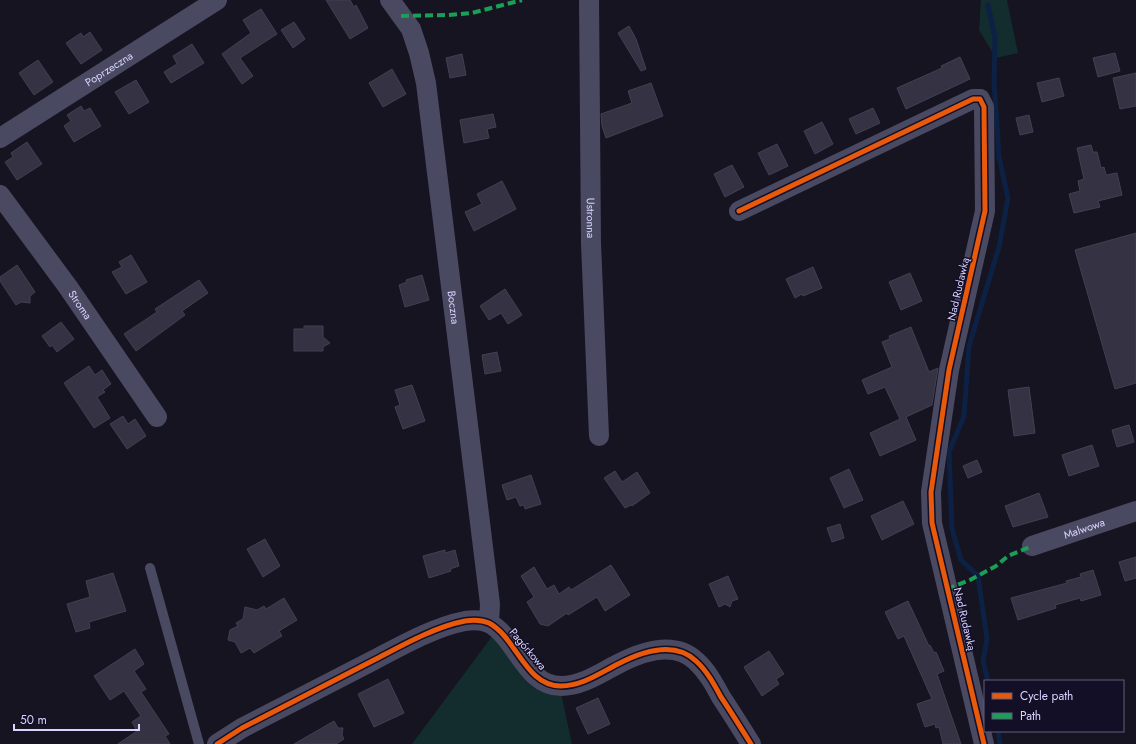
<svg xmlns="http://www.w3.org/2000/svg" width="1136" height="744" font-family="Jost,sans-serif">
<rect width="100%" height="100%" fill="#161421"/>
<!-- green -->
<g fill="#132c2d">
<path d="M981 0H1007L1018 53 996 58 979 30Z"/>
<path d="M493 635 561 693 572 744H412Z"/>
</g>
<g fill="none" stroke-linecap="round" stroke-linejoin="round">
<!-- stream -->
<g stroke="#0d2144" stroke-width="5">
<path d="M988 681 983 661 987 639 978 576 961 560 952 529 949 452 964 416 969 346 999 247 1008 198 999 157 994 81 995 38 988 5"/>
<path d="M998 731 1000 744"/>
</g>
</g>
<!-- building -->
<g fill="#343243" stroke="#433f54">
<path d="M326 0H350L354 7 356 5 368 28 350 39Z"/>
<path d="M261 9 277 34 240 58 253 76 242 84 222 54 251 33 243 20Z"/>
<path d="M294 22 305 39 293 48 281 30Z"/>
<path d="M629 26 636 39 646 69 641 71 618 33Z"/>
<path d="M90 32 102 50 81 64 66 43 81 33 83 37Z"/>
<path d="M192 44 204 63 171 83 164 72 177 64 173 56Z"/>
<path d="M1115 53 1120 71 1098 77 1093 58Z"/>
<path d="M462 54 466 75 450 78 446 58Z"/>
<path d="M960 57 970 79 906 109 897 88 942 68 941 66Z"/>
<path d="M38 60 53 82 34 95 19 73Z"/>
<path d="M392 69 406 94 383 107 369 83Z"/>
<path d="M1136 73V106L1120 109 1113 78Z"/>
<path d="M1059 78 1064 96 1042 102 1037 83Z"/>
<path d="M136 80 149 102 129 114 115 92Z"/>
<path d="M651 83 663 116 606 138 602 126 601 114 632 103 628 91Z"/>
<path d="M81 106 84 111 90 108 101 126 74 142 64 126 71 121 67 115Z"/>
<path d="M873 108 880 123 856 134 849 119Z"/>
<path d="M493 114 496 127 487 129 489 138 464 143 460 120Z"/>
<path d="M1029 115 1033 132 1020 135 1016 118Z"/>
<path d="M822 122 833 144 815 154 804 131Z"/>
<path d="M27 142 42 164 17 180 5 162 13 157 11 153Z"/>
<path d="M777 144 788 166 769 175 758 153Z"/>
<path d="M1091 145 1093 152H1097L1101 168 1104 167 1106 175 1117 173 1122 195 1098 201 1100 207 1074 213 1069 194 1080 191 1078 181 1084 179 1077 148Z"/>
<path d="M732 165 744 187 725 197 714 174Z"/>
<path d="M502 181 516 209 474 231 465 212 482 204 477 194Z"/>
<path d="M1136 233V383L1115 389 1075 250Z"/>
<path d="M131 255 147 282 126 294 112 272 122 267 119 262Z"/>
<path d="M17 265 35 292 30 296V303L21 302 16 305 0 281V277Z"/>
<path d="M813 267 822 288 803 296 802 294 795 298 786 279Z"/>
<path d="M910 273 922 301 901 310 889 282Z"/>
<path d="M422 275 429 300 405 307 399 285 407 282 406 280Z"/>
<path d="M199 280 208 293 182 311 185 315 136 351 124 334 157 312 155 309Z"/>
<path d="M505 289 522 315 508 324 501 313 489 320 480 306Z"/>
<path d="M61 322 74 339 57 352 52 345 50 347 42 336Z"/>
<path d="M304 326H323V337L330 343 323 347V351H294V329H304Z"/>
<path d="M911 327 929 372 938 368 932 405 906 417 916 440 880 456 870 433 900 419 885 387 868 394 862 380 892 367 882 342 890 339 889 336Z"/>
<path d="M497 352 501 371 485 374 482 355Z"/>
<path d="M89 366 95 375 102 370 111 384 103 390 105 392 97 397 110 418 94 428 64 383Z"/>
<path d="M412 385 425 421 403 429 395 407 400 405 395 390Z"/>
<path d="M1029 387 1035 433 1014 436 1008 390Z"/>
<path d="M123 416 128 424 135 419 146 436 127 449 110 424Z"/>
<path d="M1129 425 1134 442 1117 447 1112 430Z"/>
<path d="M1092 445 1099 466 1069 476 1062 455Z"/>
<path d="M977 460 982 472 968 478 963 466Z"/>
<path d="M849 469 863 500 844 508 830 478Z"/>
<path d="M615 471 622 482 637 472 650 493 632 506 631 505 625 508 604 478Z"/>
<path d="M531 475 541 504 525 509 524 505 520 506 516 497 507 500 502 485Z"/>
<path d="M1039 493 1048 517 1013 527 1005 506Z"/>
<path d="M903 501 914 524 882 540 871 516Z"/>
<path d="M840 524 844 538 832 542 827 528Z"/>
<path d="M265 539 280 566 263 577 247 549Z"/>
<path d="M445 550V553L455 550 459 566 450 569 451 571 429 578 423 556Z"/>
<path d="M1136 557V578L1125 581 1119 562Z"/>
<path d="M611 565 630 595 605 611 597 597 568 615 567 613 548 626 540 624 527 602 534 597 521 576 534 567 547 589 554 585 559 594 569 587 571 590Z"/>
<path d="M1093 570 1101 595 1081 601 1080 598 1055 605 1056 608 1018 620 1011 598 1067 583 1066 581 1081 577 1080 574Z"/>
<path d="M113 573 126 611 89 622 90 628 76 632 67 604 90 597 86 581Z"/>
<path d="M728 576 738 599 732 601 730 607 725 604 719 607 709 584Z"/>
<path d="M284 598 297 620 279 631 282 636 254 653 250 648 241 653 235 642 228 640 230 630 238 626 236 623 243 619 245 607 257 610 264 606 266 609Z"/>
<path d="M908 601 929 646 930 645 934 653 936 652 944 671 937 674 961 744H943L939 727 936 728 935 724 925 727 917 704 932 699 904 636 898 639 885 612Z"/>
<path d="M135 649 144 664 134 671 146 689 141 692 169 734 165 736 170 744H118L137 731 132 722 141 716 124 691 110 700 94 676Z"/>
<path d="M769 651 784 674 776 679 779 684 762 696 744 667Z"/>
<path d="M388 679 404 713 374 727 358 694Z"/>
<path d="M598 698 610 724 588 734 576 708Z"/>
<path d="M334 721 338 728H343L342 735 344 739 336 744H294Z"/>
</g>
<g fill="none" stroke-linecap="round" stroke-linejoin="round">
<!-- service -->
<path stroke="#4a4962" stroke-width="10" d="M150 568 199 744"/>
<!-- minor -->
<g stroke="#4a4962" stroke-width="20">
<path id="s1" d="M390 0 411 29 419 53 426 83 490 604 489 623"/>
<path id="s2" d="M589 0 591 243 599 436"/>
<path id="s3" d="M0 138 217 0"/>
<path id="s4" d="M0 195 68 287 157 417"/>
<path d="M739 211 973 99H980L984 107 985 211 949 370 931 492 932 523 984 744"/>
<path id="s5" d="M1032 546 1136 511"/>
<path d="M217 744 242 728C286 705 330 683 374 660 401 646 434 627 465 621 472 620 482 620 489 623 517 638 525 686 561 686 582 686 600 673 618 664 641 652 674 640 696 661 707 671 714 684 721 697 731 712 741 728 751 744"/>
</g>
<!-- quiet -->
<g stroke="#1a9f57" stroke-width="4" stroke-dasharray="8 4" stroke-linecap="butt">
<path d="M401 16 449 15 472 13 522 0"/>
<path d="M947 589 970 580 996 566 1008 556 1032 546"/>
</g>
<!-- cycleway casing -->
<g stroke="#130f26" stroke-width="8">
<g id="cycleway">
<path d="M739 211 973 99H980L984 107 985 211 949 370 931 492 932 523 984 744"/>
<path d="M217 744 242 728C286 705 330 683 374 660 401 646 434 627 465 621 472 620 482 620 489 623 517 638 525 686 561 686 582 686 600 673 618 664 641 652 674 640 696 661 707 671 714 684 721 697 731 712 741 728 751 744"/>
</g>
</g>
<!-- cycleway -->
<use href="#cycleway" stroke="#e8590c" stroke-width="5"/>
</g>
<g text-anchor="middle" stroke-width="3" stroke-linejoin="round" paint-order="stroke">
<!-- street labels -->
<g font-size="11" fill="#d9d4ff" stroke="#130f26">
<text dy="4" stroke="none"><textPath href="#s3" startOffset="129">Poprzeczna</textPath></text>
<text dy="4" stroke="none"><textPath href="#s2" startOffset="218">Ustronna</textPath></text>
<text transform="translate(958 289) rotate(-77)" y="4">Nad Rudawką</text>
<text dy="4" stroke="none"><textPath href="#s4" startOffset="136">Stroma</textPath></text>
<text dy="4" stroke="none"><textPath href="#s1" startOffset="318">Boczna</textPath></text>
<text dy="4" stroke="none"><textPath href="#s5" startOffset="55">Malwowa</textPath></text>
<text transform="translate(965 619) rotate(77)" y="4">Nad Rudawką</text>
<text transform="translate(528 649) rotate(50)" y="4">Pagórkowa</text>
</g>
</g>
<!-- legend -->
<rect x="984" y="680" width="140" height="52" fill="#130f26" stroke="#625e7d"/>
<rect x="992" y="693" width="20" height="6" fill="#e8590c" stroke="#625e7d"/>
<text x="1020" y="700" font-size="12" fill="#d9d4ff">Cycle path</text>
<rect x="992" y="713" width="20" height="6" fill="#1a9f57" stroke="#625e7d"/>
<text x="1020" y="720" font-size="12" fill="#d9d4ff">Path</text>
<!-- scale -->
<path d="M14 724v6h125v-6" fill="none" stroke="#d9d4ff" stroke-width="2"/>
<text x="20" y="724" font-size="12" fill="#d9d4ff" stroke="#130f26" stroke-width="3" paint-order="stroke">50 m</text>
</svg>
